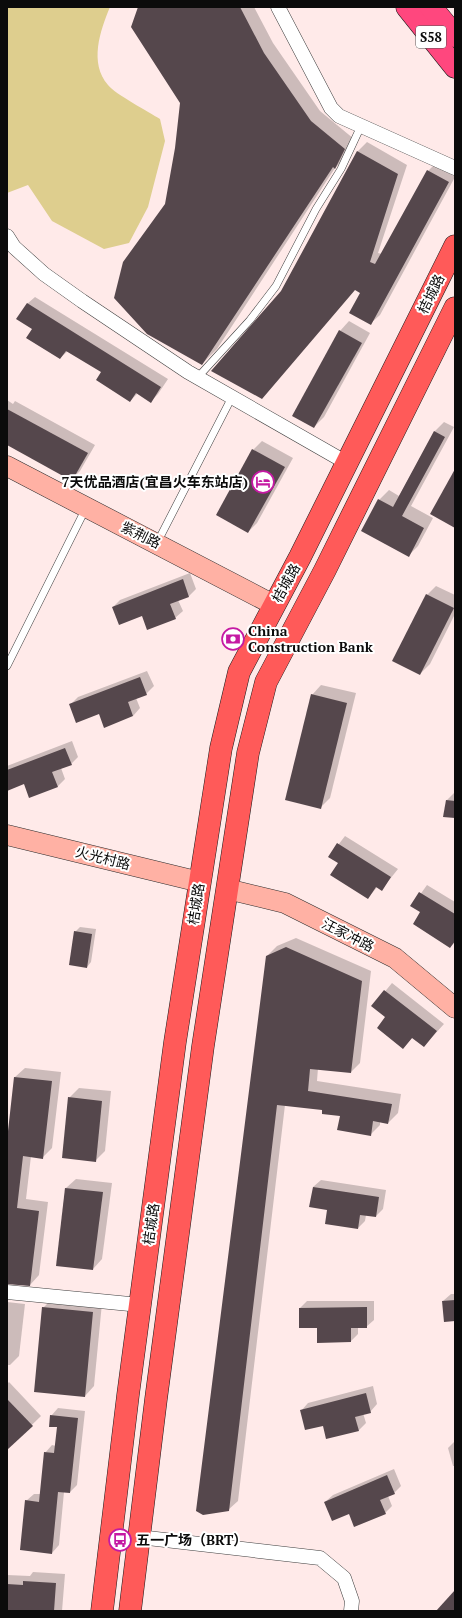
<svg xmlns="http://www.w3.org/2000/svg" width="462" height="1618" font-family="'PT Serif','Noto Sans SC',serif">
<rect width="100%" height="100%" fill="#ffeae9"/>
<!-- forest -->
<path fill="#dece8e" d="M7 7H110C100 31 89 63 108 85 115 94 149 112 160 119L165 141 148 207 129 243 104 249 52 221 28 185 7 193Z"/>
<!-- shadow -->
<g fill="#0003">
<path d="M139 7H254L273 43 320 111 354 139 345 158 335 168 217 349 202 364 166 204 176 149 181 103Z"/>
<path d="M367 142 407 165 378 253 382 254 428 171 437 162 455 172V177L380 315 370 324 361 292 356 289 281 292 358 151Z"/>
<path d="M35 297 168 379 158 394 151 401 138 393 130 401 103 371 68 351 60 358 33 329 27 304Z"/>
<path d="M349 321 370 333 324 417 314 427 340 331Z"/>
<path d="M7 400 13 404 15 401 95 445 80 471 72 479 7 443Z"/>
<path d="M444 422 454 427 411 506 433 518 418 546 409 555 379 500 389 490 399 496 435 431Z"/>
<path d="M262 441 293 458 257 523 248 532 253 450Z"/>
<path d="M190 573 196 589 189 596 178 600 183 611 175 618 142 615 113 607 120 600Z"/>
<path d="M436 586 455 595V614L430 664 420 674 427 595Z"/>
<path d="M147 671 154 686 146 694 136 698 140 708 133 716 100 713 70 705 78 697Z"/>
<path d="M321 685 356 693 330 798 320 808 312 695Z"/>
<path d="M72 741 78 757 71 764 61 768 65 779 58 786 24 783 7 790V766Z"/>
<path d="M454 793H455V817L447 800Z"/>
<path d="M345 836 398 869 382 889 378 886 368 898 339 863 329 857Z"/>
<path d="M427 885 455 902V942L450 947 422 912 412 906Z"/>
<path d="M80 927 96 929 91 962 87 967 75 932Z"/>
<path d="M296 938 371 971 360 1063 351 1072 318 1068 317 1081 401 1094 398 1113 388 1123 380 1121V1125L370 1135 341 1116 323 1109 285 1105 238 1501 228 1510 267 956 277 946Z"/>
<path d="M392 983 444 1024 424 1046 413 1037 403 1048 387 1017 373 1006Z"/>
<path d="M25 1068 61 1072 52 1148 42 1158 31 1156 26 1199 48 1202 39 1275 30 1285 7 1284V1148L15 1077Z"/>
<path d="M79 1088 111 1091 105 1151 95 1161 69 1098Z"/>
<path d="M76 1179 112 1183 102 1259 93 1269 66 1188Z"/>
<path d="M321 1180 386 1190 383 1209 376 1216 366 1215 365 1221 358 1228 328 1209 313 1187Z"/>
<path d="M451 1294H455V1320L443 1301Z"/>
<path d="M53 1298 102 1303 94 1386 85 1396 43 1308Z"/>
<path d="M307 1301H374V1320L366 1327H358V1334L351 1341 318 1327 300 1308Z"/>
<path d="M7 1302 25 1304 19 1356 10 1365H7Z"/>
<path d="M9 1382 41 1416 7 1449V1384Z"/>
<path d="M373 1386 377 1404 370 1412 363 1413 366 1423 359 1430 324 1424 301 1411 308 1403Z"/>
<path d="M58 1408 85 1411 77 1485 70 1492H64L59 1545 52 1553 26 1501 34 1494H41L45 1453 52 1445 56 1446 58 1426 51 1416Z"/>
<path d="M455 1441V1466H453L448 1448Z"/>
<path d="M394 1469 401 1486 394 1493 388 1496 392 1506 385 1513 350 1512 325 1502 333 1495Z"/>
<path d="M33 1572 65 1574 62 1611H7V1575L30 1576Z"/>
</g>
<!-- building -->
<g fill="#55474c">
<path d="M138 7H240L264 53 311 121 345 149 335 169 333 167 202 365 147 334 114 298 123 262 165 204 175 148 180 103 131 27Z"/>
<path d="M357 151 398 174 370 262 375 264 427 170 449 182 371 325 349 313 360 293 355 290 262 399 211 371 281 291Z"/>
<path d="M27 303 161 387 151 403 136 393 130 402 96 380 101 372 66 351 60 359 26 338 32 329 16 319Z"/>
<path d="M339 330 362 343 314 428 292 416Z"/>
<path d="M7 409 88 453 72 481 7 445Z"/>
<path d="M434 431 445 437 402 516 424 528 409 557 361 531 378 499 393 507Z"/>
<path d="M252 449 285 467 248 533 216 515Z"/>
<path d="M455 469V528L430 514Z"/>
<path d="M183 579 189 597 170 604 176 619 147 630 142 616 119 625 112 607Z"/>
<path d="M426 594 454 608 420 675 392 661Z"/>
<path d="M140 677 147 695 128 702 133 716 104 728 99 714 76 723 69 704Z"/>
<path d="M311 694 347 703 321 809 285 800Z"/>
<path d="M65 748 72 765 52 772 58 787 29 798 24 784 7 791V770Z"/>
<path d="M446 800 455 801V818L443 817Z"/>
<path d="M337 843 391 877 382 891 376 887 368 899 330 875 338 863 328 857Z"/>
<path d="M419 892 455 914V941L450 948 413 924 420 912 410 906Z"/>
<path d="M74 931 92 934 87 968 69 965Z"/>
<path d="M286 947 362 981 351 1073 310 1069 308 1091 392 1104 388 1124 373 1121 371 1136 337 1130 340 1116 322 1114V1110L277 1105 229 1511 203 1515 196 1511 266 956Z"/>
<path d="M384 990 437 1031 424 1047 412 1038 403 1049 377 1028 385 1017 371 1006Z"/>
<path d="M14 1077 52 1081 43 1159 23 1156 17 1208 39 1211 30 1286 7 1284V1140Z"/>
<path d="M68 1097 102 1101 96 1162 62 1158Z"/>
<path d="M313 1187 379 1197 376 1217 360 1215 358 1229 325 1224 327 1210 309 1207Z"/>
<path d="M65 1188 103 1192 93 1270 56 1266Z"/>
<path d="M455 1300V1321L444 1322 442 1301Z"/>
<path d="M42 1307 93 1312 85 1397 34 1392Z"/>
<path d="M367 1307V1328H351V1342L317 1343V1328H299V1308Z"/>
<path d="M366 1393 371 1413 355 1417 359 1431 326 1439 323 1426 305 1430 300 1410Z"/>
<path d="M7 1399 33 1426 7 1450Z"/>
<path d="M50 1415 78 1418 70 1493 58 1492 52 1554 20 1550 25 1500 39 1502 44 1452 54 1453 57 1427H49Z"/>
<path d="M387 1475 395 1494 380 1500 386 1514 354 1527 349 1514 332 1521 324 1502Z"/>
<path d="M23 1581 56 1583 54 1611H7V1584L23 1585Z"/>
<path d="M455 1590V1611H436Z"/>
</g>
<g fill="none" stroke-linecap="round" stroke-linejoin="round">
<!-- lane casing -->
<g stroke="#3e3e3e" stroke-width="8">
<g id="lane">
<path d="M198 377 250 320 276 286 316 209 341 169 361 126"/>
<path d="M157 543 232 397"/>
<path d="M7 666 86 508"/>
</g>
</g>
<!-- street casing -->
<g stroke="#3e3e3e" stroke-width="15">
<g id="street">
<path d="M278 7 331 108 339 116 455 168"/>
<path d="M7 236 14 247 44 274 82 301 188 372 347 463"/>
<path d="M7 1292 140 1305"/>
<path d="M139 1537 320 1558 344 1578 352 1601 351 1611"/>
</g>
</g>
<!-- secondary casing -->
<g stroke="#2d2d2d" stroke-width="21">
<g id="secondary">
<path d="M7 466 274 605"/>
<path d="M7 835 200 882"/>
<path d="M227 889 285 903 395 958 455 1008"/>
</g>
</g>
<!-- primary casing -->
<g stroke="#1c1c1c" stroke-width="23">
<g id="primary">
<path d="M102 1611 128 1395 175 1042 221 748 239 672 300 557 455 246"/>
<path d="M130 1611 156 1399 203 1046 248 753 266 682 325 570 455 308"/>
</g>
</g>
<!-- highway casing -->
<g stroke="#1c1c1c" stroke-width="23">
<g id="highway">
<path d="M407 7 455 67"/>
<path d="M431 7 455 36"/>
</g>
</g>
<!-- lane -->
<use href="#lane" stroke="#fff" stroke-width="7"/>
<!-- street -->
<use href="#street" stroke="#fff" stroke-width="14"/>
<!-- secondary -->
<use href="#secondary" stroke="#ffb1a4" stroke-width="20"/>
<!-- primary -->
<use href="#primary" stroke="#ff5a59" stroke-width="22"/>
<!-- highway -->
<use href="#highway" stroke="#ff477e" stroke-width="22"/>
</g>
<!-- icons -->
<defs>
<g id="hotel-ring" transform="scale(1.15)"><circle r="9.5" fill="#fff" stroke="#c519a3" stroke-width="1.5"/><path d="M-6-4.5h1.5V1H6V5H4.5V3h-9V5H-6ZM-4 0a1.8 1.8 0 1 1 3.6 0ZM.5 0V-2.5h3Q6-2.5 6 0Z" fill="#c519a3"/></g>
<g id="bank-ring" transform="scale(1.15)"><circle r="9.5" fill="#fff" stroke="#c519a3" stroke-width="1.5"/><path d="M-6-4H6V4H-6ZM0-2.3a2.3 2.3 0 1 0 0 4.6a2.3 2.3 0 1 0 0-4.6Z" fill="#c519a3"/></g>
<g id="bus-ring" transform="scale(1.15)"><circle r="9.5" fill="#fff" stroke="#c519a3" stroke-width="1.5"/><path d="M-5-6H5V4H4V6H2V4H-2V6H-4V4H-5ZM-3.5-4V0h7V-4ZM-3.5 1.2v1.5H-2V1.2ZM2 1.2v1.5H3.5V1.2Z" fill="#c519a3"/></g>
</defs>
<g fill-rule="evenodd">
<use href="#hotel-ring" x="263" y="482"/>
<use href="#bank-ring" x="233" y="639"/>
<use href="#bus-ring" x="120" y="1540"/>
</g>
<g text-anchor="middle" stroke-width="4" stroke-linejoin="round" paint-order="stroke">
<!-- shield labels -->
<rect fill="#fff" stroke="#545454" stroke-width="1" x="416" y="26" width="30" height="22" rx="3"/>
<g font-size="13" font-weight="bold" fill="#0b0b0b">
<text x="431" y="42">S58</text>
</g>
<!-- street labels -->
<g font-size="14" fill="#0b0b0b" stroke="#fff">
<text transform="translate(431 294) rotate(-64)" y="5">桔城路</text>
<text transform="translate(141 535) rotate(26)" y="5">紫荆路</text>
<text transform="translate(286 583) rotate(-61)" y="5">桔城路</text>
<text transform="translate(103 858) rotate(14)" y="5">火光村路</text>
<text transform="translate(196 904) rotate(-81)" y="5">桔城路</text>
<text transform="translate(348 935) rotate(27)" y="5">汪家冲路</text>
<text transform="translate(151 1224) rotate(-82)" y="5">桔城路</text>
</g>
<!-- poi labels -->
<g font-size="14" font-weight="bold" fill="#0b0b0b" stroke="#fff" text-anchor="start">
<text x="248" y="487" text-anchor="end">7天优品酒店(宜昌火车东站店)</text>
<text x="248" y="636">China<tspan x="248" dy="16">Construction Bank</tspan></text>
<text x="136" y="1545">五一广场（BRT）</text>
</g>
</g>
<!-- border -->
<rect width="462" height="1618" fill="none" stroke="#0b0b0b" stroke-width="16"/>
</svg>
